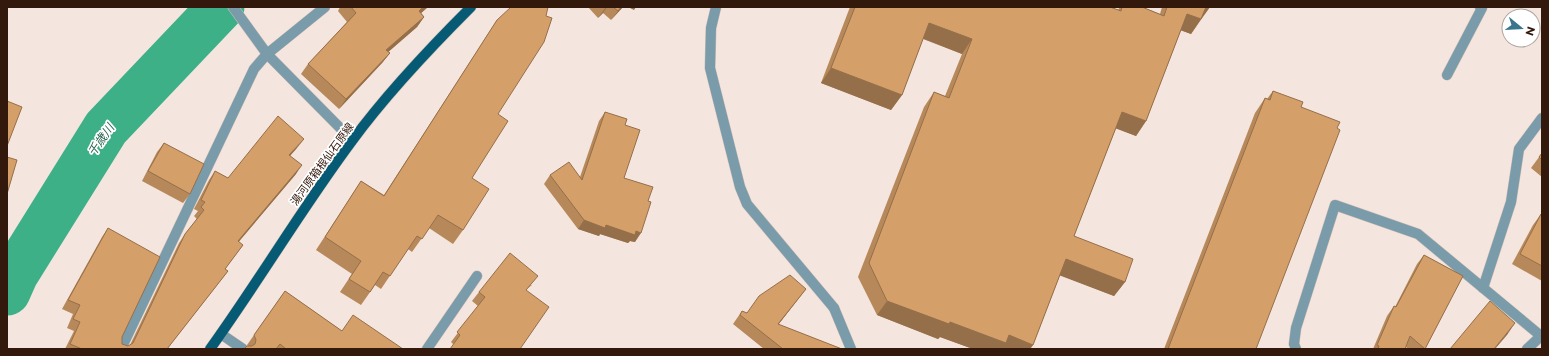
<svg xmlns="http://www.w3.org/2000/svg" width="1549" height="356" font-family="Montserrat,'Noto Sans JP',sans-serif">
<rect width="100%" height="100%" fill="#f4e5de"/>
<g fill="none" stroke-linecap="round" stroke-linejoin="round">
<!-- river -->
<path stroke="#3db087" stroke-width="47" d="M7 292 15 274 106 128 221 7"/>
<!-- service casing -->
<g stroke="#d1c0b8" stroke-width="11">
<g id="service">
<path d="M1447 75 1482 8 1480 7"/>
<path d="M427 349 477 276"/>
</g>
</g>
<!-- minor casing -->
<g stroke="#d1c0b8" stroke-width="11">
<g id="minor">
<path d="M233 7 267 54 352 140"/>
<path d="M1483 288 1511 202 1519 149 1542 118"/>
<path d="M834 308 851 349"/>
<path d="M221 334 243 349"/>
<path d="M121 349 254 69 267 54 325 7"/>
<path d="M1296 349 1294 344 1296 328 1335 205 1418 234 1541 336"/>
<path d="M1527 349 1542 335"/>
</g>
</g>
<!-- tertiary casing -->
<g stroke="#d1c0b8" stroke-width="11">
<path id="tertiary" d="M716 7 711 28 710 68 740 187 747 204 834 308"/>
</g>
<!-- primary casing -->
<g stroke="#d1c0b8" stroke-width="11">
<path id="primary" d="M210 349C259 281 302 208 352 141 387 93 429 49 471 7"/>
</g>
<!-- service -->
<use href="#service" stroke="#7a9ba9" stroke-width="10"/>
<!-- minor -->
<use href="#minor" stroke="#7a9ba9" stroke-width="10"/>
<!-- tertiary -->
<use href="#tertiary" stroke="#7a9ba9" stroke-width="10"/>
<!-- primary -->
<use href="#primary" stroke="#075a73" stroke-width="10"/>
</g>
<!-- wall -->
<g fill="#b7895a">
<path d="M340 7H428L421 13 424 17 417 27 388 52 390 53 382 63 339 109 301 74 308 64 347 22 338 11Z"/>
<path d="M588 7H623L611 20 603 13 598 18Z"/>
<path d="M850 7H1110L1118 10 1120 7H1142L1160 14 1162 7H1210L1191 34 1181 30 1146 121 1136 136 1116 128 1074 236 1125 282 1114 296 1060 275 1033 345 1030 349H973L940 337 938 339 877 315 858 277 924 107 934 92 945 96 962 54 923 39 902 95 891 110 821 83Z"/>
<path d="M497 20 498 114 472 178 463 230 453 244 429 228 412 252 408 249 381 289 375 285 361 305 340 292 352 274 316 250 361 181 384 195 488 34Z"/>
<path d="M1273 91 1301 107 1256 349H1164L1255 113 1265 98 1267 99Z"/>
<path d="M605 112 625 125 624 178 648 201 635 242 630 241 628 243 600 234 599 236 578 229 544 184 550 175 580 177 599 121Z"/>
<path d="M164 143 190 194 183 203 142 181 157 152Z"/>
<path d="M297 148 290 155 296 174 238 242 243 245 225 269 228 271 221 280 167 349H65L74 331 67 328 73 314 62 309 102 237 108 228 122 344 128 346 130 345 179 243 185 234 197 219 194 216 198 211 194 209 209 180 215 171 228 178Z"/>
<path d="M1542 153V177L1531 168Z"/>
<path d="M1541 214 1542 215V281L1512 264 1533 225Z"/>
<path d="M1424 255 1463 276 1425 349H1408L1406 347 1405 349H1373L1387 316 1394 306 1395 307 1417 264Z"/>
<path d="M532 285 453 344 451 342 478 306 472 301 479 292Z"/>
<path d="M806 289 778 325 842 349H764L733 324 742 311 747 313Z"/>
<path d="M285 291 342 331 403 349H244L248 346 247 345Z"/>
</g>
<!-- shaded-wall -->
<g fill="#956f4a">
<path d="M423 7H428L412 21 419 11Z"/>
<path d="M606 7H607L603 13 598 18Z"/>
<path d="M621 7H623L611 20 618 11Z"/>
<path d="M628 7H636L634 10Z"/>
<path d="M1204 7H1210L1201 19 1198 18 1201 19 1191 34 1177 29 1187 14Z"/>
<path d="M424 17 417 27 379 60 386 50Z"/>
<path d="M929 23 972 39 962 54 919 37Z"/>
<path d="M390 53 382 63 339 109 346 99Z"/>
<path d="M831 68 902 95 891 110 821 83Z"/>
<path d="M1122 112 1146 121 1136 136 1112 127Z"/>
<path d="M304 139 297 148 283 164 289 155Z"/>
<path d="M302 165 296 174 231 251 238 241Z"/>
<path d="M584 220 636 231 641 233 635 242 630 241 628 243 600 234 599 236 578 229Z"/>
<path d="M1066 259 1125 282 1114 296 1056 274Z"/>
<path d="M806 289 771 334 778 324Z"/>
<path d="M887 301 950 322 1009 335 1033 345 1030 349H973L940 337 938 339 877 315Z"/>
<path d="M1515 323 1507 335 1495 349H1494Z"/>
</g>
<!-- building -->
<g fill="#d59f69" stroke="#956f4a">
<path d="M351 7H423L419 11 424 17 386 50 390 53 346 99 308 64 356 13Z"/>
<path d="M511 7H548L546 16 552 18 544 42 498 114 508 121 472 178 489 189 463 230 438 215 422 239 417 236 390 276 383 272 370 292 349 279 361 261 325 237 361 181 384 196 497 20Z"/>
<path d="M613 7H621L618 11Z"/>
<path d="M855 7H1110L1121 11 1122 7H1142L1164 16 1167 7H1206L1201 19 1187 14 1146 121 1122 112 1074 236 1133 259 1125 282 1066 259 1033 345 1009 335 1006 343 950 322 949 324 887 301 869 263 934 92 949 98 972 39 929 23 902 95 831 68Z"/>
<path d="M1273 91 1303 102 1301 107 1340 122 1337 128 1340 130 1256 349H1168L1265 98 1270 100Z"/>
<path d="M7 101 22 107 7 146Z"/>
<path d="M605 112 627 119 625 125 640 130 624 178 653 187 648 201 651 202 641 233 636 231 635 235 606 225 605 228 584 220 550 175 569 162 582 180Z"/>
<path d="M278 116 304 139 289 155 302 165 238 241 243 245 225 269 228 271 167 349H82L70 344 80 322 73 319 80 305 68 300 108 228 160 257 122 337V344L128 346 133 343 185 234 204 210 201 207 205 202 201 200 215 171 228 178Z"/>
<path d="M164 143 204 164 190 194 148 171Z"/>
<path d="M1542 153V160L1539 157Z"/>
<path d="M7 157 17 160 7 194Z"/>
<path d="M1541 214 1542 215V266L1520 254Z"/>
<path d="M510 253 538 276 526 290 549 307 520 349H450L460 335 457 332 485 297 479 292Z"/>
<path d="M1424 255 1463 276 1425 349 1410 336 1405 349H1378L1379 346 1377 345 1394 306 1396 307Z"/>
<path d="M790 275 806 289 778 324 842 349H783L740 315 742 311 747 313 759 296Z"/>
<path d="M285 291 342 331 353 315 403 349H286L280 344 276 349H244L247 346H252L255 344 256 340 254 335Z"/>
<path d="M1490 301 1515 323 1494 349H1450Z"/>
</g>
<g text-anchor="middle" stroke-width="3.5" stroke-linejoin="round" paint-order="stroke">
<!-- street labels -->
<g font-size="11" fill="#33190c" stroke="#fff">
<text transform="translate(322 164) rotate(-54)" y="4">湯河原箱根仙石原線</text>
</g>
<!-- water labels -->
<g font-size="12" font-style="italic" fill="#26614b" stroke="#fff">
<text transform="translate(101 140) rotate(-55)" y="4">千歳川</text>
</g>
</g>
<!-- border -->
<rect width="1549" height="356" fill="none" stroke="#33190c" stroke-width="16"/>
<!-- north arrow -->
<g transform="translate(1521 28) rotate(108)"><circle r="19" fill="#ffffff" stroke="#ada39e"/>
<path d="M0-3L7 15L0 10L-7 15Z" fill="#39758c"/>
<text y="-6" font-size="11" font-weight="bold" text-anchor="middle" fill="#33190c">N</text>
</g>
</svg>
